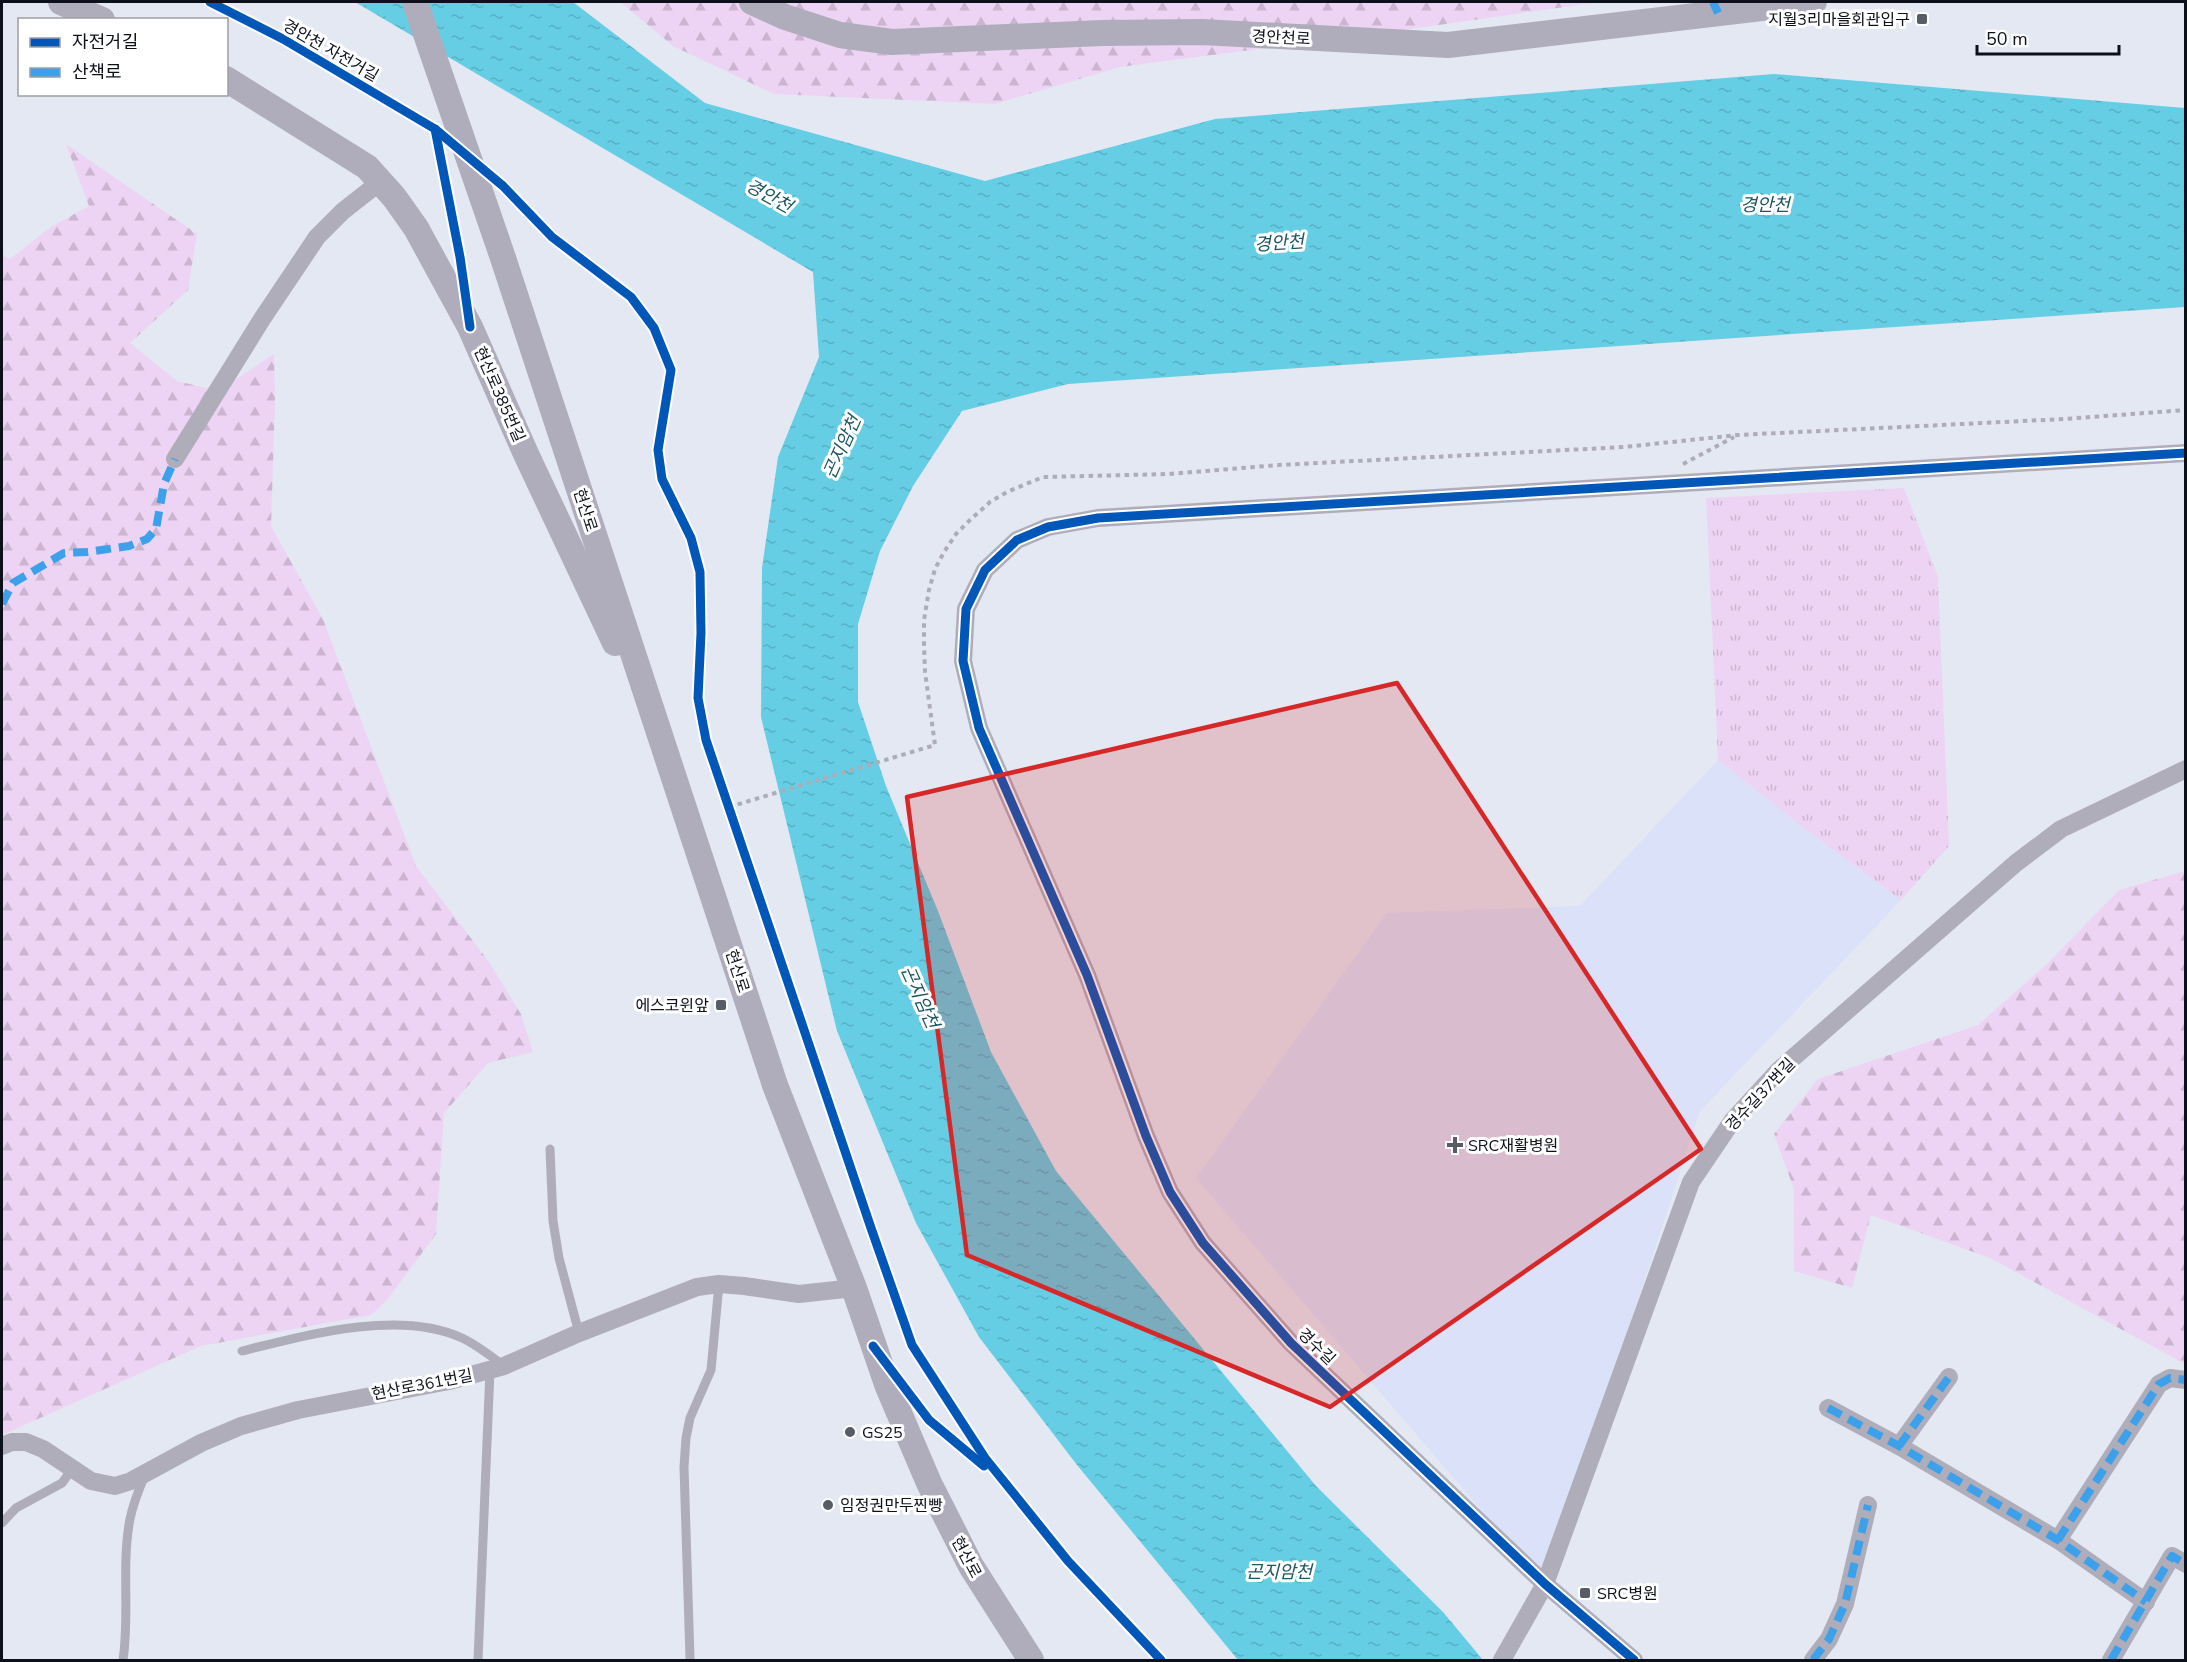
<svg xmlns="http://www.w3.org/2000/svg" width="2187" height="1662" font-family="'Nunito Sans','Noto Sans KR',sans-serif">
<defs>
<pattern id="grass-tufts" width="24" height="20" patternUnits="userSpaceOnUse" patternTransform="scale(1.5)"><rect width="24" height="20" fill="#eed4f4"/><path d="M3 7l-1-3M5 7V3M7 7l1-3M15 17l-1-3M17 17v-4M19 17l1-3" fill="none" stroke="#cbb5d1"/></pattern>
<pattern id="forest-firs" width="22" height="20" patternUnits="userSpaceOnUse" patternTransform="scale(1.5)"><rect width="22" height="20" fill="#eed4f4"/><path d="M5 1l3.5 6h-7zM16 11l3.5 6h-7z" fill="#cbb5d1"/></pattern>
<pattern id="water-ripples" width="26" height="14" patternUnits="userSpaceOnUse" patternTransform="scale(1.5)"><rect width="26" height="14" fill="#65cee4"/><path d="M2 4q2-2 4 0t4 0M15 11q2-2 4 0t4 0" fill="none" stroke="#56b0c3"/></pattern>
</defs>
<rect width="100%" height="100%" fill="#e4e8f3"/>
<!-- built -->
<path fill="#dae1f8" d="M1718 760 1801 826 1901 900 1700 1111 1545 1584 1196 1178 1387 913 1580 906Z"/>
<!-- grass -->
<path fill="url(#grass-tufts)" d="M1904 488 1938 577 1949 846 1901 900 1801 826 1718 760 1706 498Z"/>
<!-- forest -->
<g fill="url(#forest-firs)">
<path d="M620 2H1600L1390 32 1120 67 995 104 774 94 673 46Z"/>
<path d="M66 144 197 234 188 290 130 343 177 381 218 391 274 354 275 403 271 526 323 619 416 866 489 962 521 1014 533 1052 488 1063 444 1113 436 1234 387 1300 371 1315 201 1346 2 1435V255L10 259 51 227 89 206Z"/>
<path d="M2185 871V1364L1990 1258 1871 1215 1852 1288 1794 1271V1189L1774 1134 1818 1079 1978 1025 2047 964 2119 890Z"/>
</g>
<!-- water -->
<path fill="url(#water-ripples)" d="M355 2H573L705 103 985 181 1215 119 1774 74 2185 108V307L1068 384 962 411 913 486 880 551 858 624V702L886 786 938 911 991 1052 1056 1171 1316 1486 1443 1612 1483 1660H1238L1077 1465 979 1337 916 1223 837 1031 761 717 762 568 778 457 819 357 813 272Z"/>
<g fill="none" stroke-linecap="round" stroke-linejoin="round">
<!-- path -->
<g stroke="#adacb7" stroke-width="4" stroke-dasharray="4.5 4.5" stroke-linecap="butt">
<path d="M1683 464 1734 437"/>
<path d="M729 807 935 745 925 672 924 645V620L929 590 935 569 944 552 956 534 970 520 990 502 1007 492 1043 477 1169 474 1279 465 1624 447 1738 435 2064 419 2186 410"/>
</g>
<!-- lane -->
<g stroke="#b0adba" stroke-width="9">
<path d="M550 1149 553 1221 559 1258 579 1333"/>
<path d="M242 1351C306 1335 400 1309 462 1338 477 1345 491 1356 504 1366"/>
<path d="M2 1523 16 1508 62 1483 73 1468"/>
<path d="M690 1658 684 1467 686 1438 690 1418 711 1370 719 1284"/>
<path d="M123 1660C130 1614 121 1566 130 1519 133 1504 139 1489 145 1475"/>
<path d="M478 1660 490 1370"/>
</g>
<!-- street -->
<g stroke="#b0adba" stroke-width="18">
<path d="M175 459 262 319 317 237 343 211 380 182"/>
<path d="M1828 1408 1899 1446 2058 1540 2146 1602"/>
<path d="M2 1446 12 1442H26L43 1449 91 1481 115 1486 131 1481 201 1443 241 1426 298 1410 449 1381 504 1366 579 1333 697 1287 719 1284 744 1286 799 1294 854 1288"/>
<path d="M1899 1446 1949 1377"/>
<path d="M2058 1540 2159 1384 2170 1378 2186 1380"/>
<path d="M1502 1660 1545 1584 1691 1182 1733 1120 1778 1071 2016 863 2061 829 2186 769"/>
<path d="M1634 1660 1545 1584 1291 1343 1203 1243 1170 1192 1146 1136 1087 975 979 728 963 661 966 609 985 570 1017 540 1048 527 1098 518 2186 453"/>
<path d="M1813 1660 1829 1639 1845 1604 1868 1505"/>
<path d="M2111 1660 2172 1556 2186 1564"/>
</g>
<!-- secondary -->
<g stroke="#afacbc" stroke-width="26">
<path d="M61 2 102 20"/>
<path d="M415 2 503 258 775 1085 854 1288 888 1387 929 1483 971 1566 1031 1660"/>
<path d="M752 2 785 17 840 35 892 42 1102 33 1202 32 1448 45 1814 2"/>
<path d="M226 79 367 167 394 197 416 228 470 327 526 454 615 643"/>
</g>
<!-- quiet -->
<g stroke="#3ca1ea" stroke-width="8" stroke-dasharray="15 8" stroke-linecap="butt">
<path d="M1713 2 1718 13"/>
<path d="M2 604 13 583 64 553 88 552 129 546 147 539 156 529 164 484 175 459"/>
<path d="M1828 1408 1899 1446 2058 1540 2146 1602"/>
<path d="M1899 1446 1949 1377"/>
<path d="M2058 1540 2159 1384 2170 1378 2186 1380"/>
<path d="M1813 1660 1829 1639 1845 1604 1868 1505"/>
<path d="M2111 1660 2172 1556 2186 1564"/>
</g>
<!-- cycleway casing -->
<g stroke="#fff" stroke-width="13">
<g id="cycleway">
<path d="M210 2 283 39 435 129 503 186 552 237 631 297 654 328 671 370 658 450 662 479 691 538 700 572 701 633 698 698 706 740 871 1228 912 1345 985 1458 1068 1561 1161 1660"/>
<path d="M435 129 460 257 470 327"/>
<path d="M873 1346 929 1420 984 1466"/>
<path d="M1634 1660 1545 1584 1291 1343 1203 1243 1170 1192 1146 1136 1087 975 979 728 963 661 966 609 985 570 1017 540 1048 527 1098 518 2186 453"/>
</g>
</g>
<!-- cycleway -->
<use href="#cycleway" stroke="#0057b8" stroke-width="9"/>
</g>
<!-- marked area -->
<path fill="#d62828" fill-opacity="0.2" stroke="#d62828" stroke-width="4.5" stroke-linejoin="round" d="M1397 683 1701 1149 1330 1407 967 1255 907 797Z"/>
<!-- markers -->
<g fill="#585c67" stroke="#fff" stroke-width="2">
<rect x="1916" y="13" width="12" height="12" rx="3"/>
<rect x="715" y="999" width="12" height="12" rx="3"/>
<path d="M1452 1136h6v6h6v6h-6v6h-6v-6h-6v-6h6z"/>
<circle cx="850" cy="1432" r="6"/>
<circle cx="828" cy="1505" r="6"/>
<rect x="1579" y="1587" width="12" height="12" rx="3"/>
</g>
<g text-anchor="middle" stroke-width="6" stroke-linejoin="round" paint-order="stroke">
<!-- poi labels -->
<g font-size="16" fill="#0c101b" stroke="#fff" text-anchor="start">
<text x="1910" y="25" text-anchor="end">지월3리마을회관입구</text>
<text x="709" y="1011" text-anchor="end">에스코윈앞</text>
<text x="1468" y="1151">SRC재활병원</text>
<text x="862" y="1438">GS25</text>
<text x="840" y="1511">임정권만두찐빵</text>
<text x="1597" y="1599">SRC병원</text>
</g>
<!-- street labels -->
<g font-size="16" fill="#0c101b" stroke="#fff">
<text transform="translate(1281 37) rotate(3)" y="6">경안천로</text>
<text transform="translate(331 50) rotate(30)" y="6">경안천 자전거길</text>
<text transform="translate(500 394) rotate(66)" y="6">현산로385번길</text>
<text transform="translate(586 510) rotate(72)" y="6">현산로</text>
<text transform="translate(738 971) rotate(72)" y="6">현산로</text>
<text transform="translate(1760 1094) rotate(-47)" y="6">경수길37번길</text>
<text transform="translate(1317 1346) rotate(44)" y="6">경수길</text>
<text transform="translate(422 1384) rotate(-11)" y="6">현산로361번길</text>
<text transform="translate(967 1557) rotate(62)" y="6">현산로</text>
</g>
<!-- water labels -->
<g font-size="18" font-style="italic" fill="#1c5661" stroke="#fff">
<text transform="translate(769 196) rotate(29)" y="6">경안천</text>
<text x="1765" y="211">경안천</text>
<text transform="translate(1279 243) rotate(-4)" y="6">경안천</text>
<text transform="translate(842 447) rotate(-66)" y="6">곤지암천</text>
<text transform="translate(920 997) rotate(66)" y="6">곤지암천</text>
<text x="1279" y="1578">곤지암천</text>
</g>
</g>
<!-- border -->
<rect width="2187" height="1662" fill="none" stroke="#0c101b" stroke-width="6"/>
<!-- legend -->
<rect x="18" y="18" width="210" height="78" fill="#ffffff" stroke="#9e9fa4" stroke-width="1.5"/>
<rect x="30" y="38" width="30" height="9" fill="#0057b8" stroke="#9e9fa4" stroke-width="1.5"/>
<text x="72" y="48" font-size="18" fill="#0c101b">자전거길</text>
<rect x="30" y="68" width="30" height="9" fill="#3ca1ea" stroke="#9e9fa4" stroke-width="1.5"/>
<text x="72" y="78" font-size="18" fill="#0c101b">산책로</text>
<!-- scale -->
<path d="M1977 45v9h142v-9" fill="none" stroke="#0c101b" stroke-width="3"/>
<text x="1986" y="45" font-size="18" fill="#0c101b" stroke="#ffffff" stroke-width="4.5" paint-order="stroke">50 m</text>
</svg>
